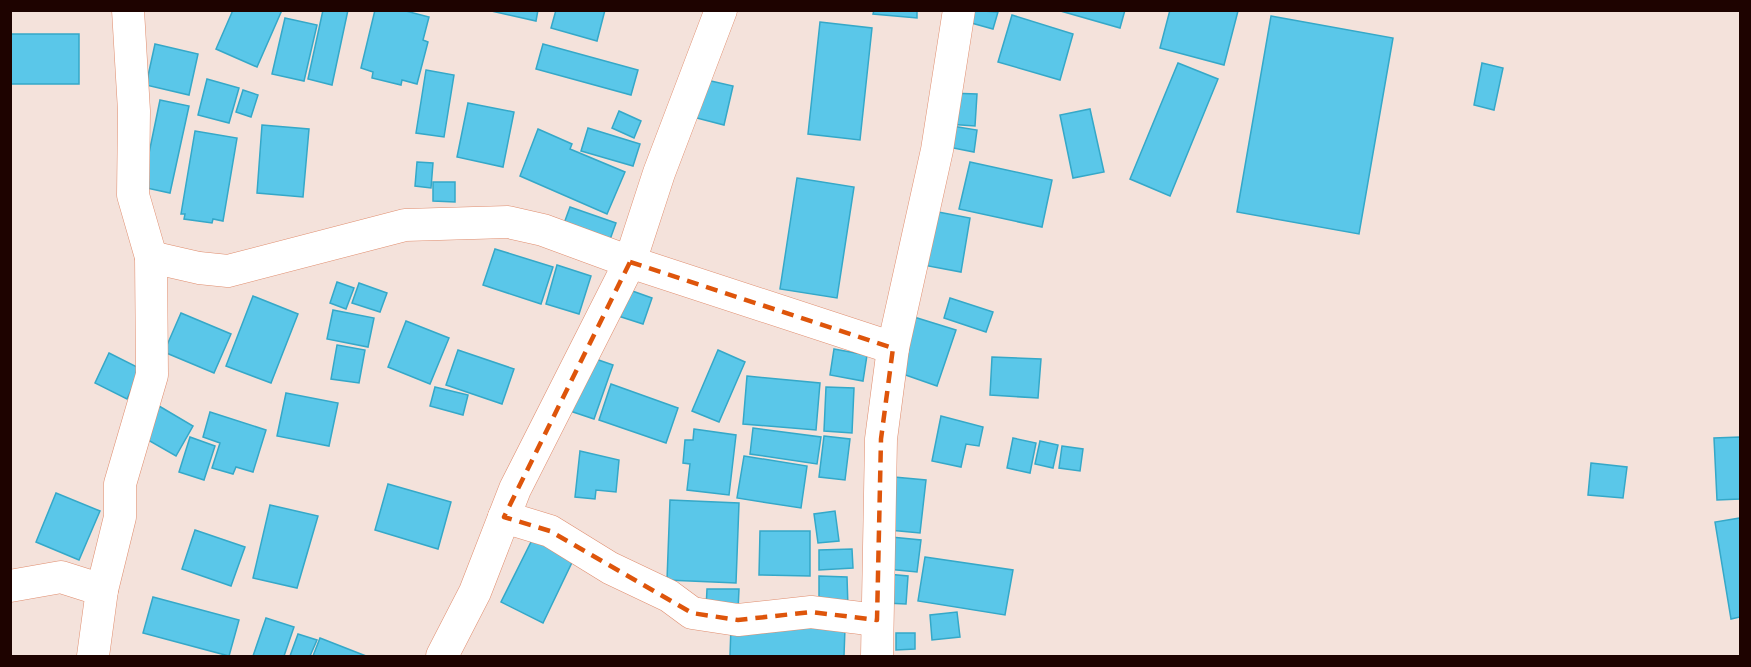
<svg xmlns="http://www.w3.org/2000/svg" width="1751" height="667" font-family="Ubuntu,sans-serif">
<rect width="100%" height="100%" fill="#f4e2db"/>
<!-- building -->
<g fill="#5ac7e9" stroke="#35a8c8" stroke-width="1.5">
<path d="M233 10H282L257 67 216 49Z"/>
<path d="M323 10H348L332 85 308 79Z"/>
<path d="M375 10H402L429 17 423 40 428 42 417 84 402 80 401 85 372 78 373 72 361 68Z"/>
<path d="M487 10H538L536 21Z"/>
<path d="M556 10H605L597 41 551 28Z"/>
<path d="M874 10H917V18L873 14Z"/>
<path d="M967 10 998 12 993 29 964 21Z"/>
<path d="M1057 10H1125L1120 28Z"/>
<path d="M1170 10 1238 11 1224 65 1160 48Z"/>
<path d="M1012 15 1073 34 1060 80 998 62Z"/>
<path d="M1271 16 1393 38 1359 234 1237 212Z"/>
<path d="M285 18 317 25 304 81 272 74Z"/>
<path d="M820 22 872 28 860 140 808 134Z"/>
<rect x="10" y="34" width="69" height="50"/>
<path d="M155 44 198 54 189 95 146 85Z"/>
<path d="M543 44 638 70 631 95 536 69Z"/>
<path d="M1178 63 1218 79 1170 196 1130 179Z"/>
<path d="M1482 63 1503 68 1494 110 1474 105Z"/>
<path d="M426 70 454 75 444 137 416 133Z"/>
<path d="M698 78 733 86 724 125 689 116Z"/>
<path d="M207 79 239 88 229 123 198 115Z"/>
<path d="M243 90 258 95 251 117 236 112Z"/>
<path d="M948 93 977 94 975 126 947 124Z"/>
<path d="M160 100 189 106 170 193 142 187Z"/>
<path d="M468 103 514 112 503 167 457 157Z"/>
<path d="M1090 109 1104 172 1073 178 1060 115Z"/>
<path d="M619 111 641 121 634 138 612 128Z"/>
<path d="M262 125 309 129 303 197 257 193Z"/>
<path d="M952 126 977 130 974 152 948 147Z"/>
<path d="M588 128 640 144 633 166 581 151Z"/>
<path d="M538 129 572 144 570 149 625 172 607 214 520 176Z"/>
<path d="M195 131 237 138 223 221 213 219 212 223 184 219 185 214H181Z"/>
<path d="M417 162 433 163 431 188 415 186Z"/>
<path d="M970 162 1052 180 1042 227 959 209Z"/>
<path d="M797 178 854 187 837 298 780 289Z"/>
<path d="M433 182H455V202L433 201Z"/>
<path d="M570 207 616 223 608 245 562 229Z"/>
<path d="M933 211 970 218 961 272 923 265Z"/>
<path d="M495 249 553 267 541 304 483 285Z"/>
<path d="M557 265 591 276 579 314 546 304Z"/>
<path d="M337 282 354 288 346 309 330 303Z"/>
<path d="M359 283 387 293 380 312 352 303Z"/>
<path d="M624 288 652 298 643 324 615 315Z"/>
<path d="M253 296 298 314 271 383 226 366Z"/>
<path d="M950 298 993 312 986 332 944 318Z"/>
<path d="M333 310 374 318 368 347 327 339Z"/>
<path d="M181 313 231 334 214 373 164 352Z"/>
<path d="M914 317 956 330 937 386 897 372Z"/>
<path d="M406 321 449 338 430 384 388 367Z"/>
<path d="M337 345 365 350 359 383 331 379Z"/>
<path d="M834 349 867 355 863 381 830 375Z"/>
<path d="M458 350 514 369 502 404 446 385Z"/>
<path d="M718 350 745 362 719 422 692 411Z"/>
<path d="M109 353 141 369 127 399 95 383Z"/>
<path d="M587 356 613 365 594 419 567 410Z"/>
<path d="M992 357 1041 359 1038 398 990 395Z"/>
<path d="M747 376 820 383 816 430 743 424Z"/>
<path d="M611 384 678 408 666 443 599 420Z"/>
<path d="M435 387 468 395 463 415 430 406Z"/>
<path d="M826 387 854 388 852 433 824 431Z"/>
<path d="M286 393 338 403 329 446 277 436Z"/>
<path d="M159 406 193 426 176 456 141 436Z"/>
<path d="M210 412 266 430 253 472 236 467 233 474 212 468 220 443 203 437Z"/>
<path d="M941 416 983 427 979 446 966 444 961 467 932 461Z"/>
<path d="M753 428 821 437 817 464 750 454Z"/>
<path d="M694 429 736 435 729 495 687 490 690 464 683 463 685 440H693Z"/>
<path d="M824 436 850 439 845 480 819 477Z"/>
<path d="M190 437 215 446 204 480 179 472Z"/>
<path d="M1740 437V499L1717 500 1714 438Z"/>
<path d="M1013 438 1036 443 1030 473 1007 468Z"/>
<path d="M1040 441 1058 445 1053 468 1035 464Z"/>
<path d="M1062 446 1083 449 1080 471 1059 468Z"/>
<path d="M580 451 619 460 616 492 596 490 595 499 575 497Z"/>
<path d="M744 456 807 466 801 508 737 498Z"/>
<path d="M1591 463 1627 467 1623 498 1588 495Z"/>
<path d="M894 477 926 480 920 533 889 530Z"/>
<path d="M388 484 451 502 438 549 375 530Z"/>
<path d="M56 493 100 511 79 560 36 542Z"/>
<path d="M670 500 739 503 736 583 667 580Z"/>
<path d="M270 505 318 516 297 588 253 578Z"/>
<path d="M835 511 839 541 818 543 814 514Z"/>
<path d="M1740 518V617L1731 619 1715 522Z"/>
<path d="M195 530 245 547 231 586 182 569Z"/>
<path d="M760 531H810V576L759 575Z"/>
<path d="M535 534 576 554 543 623 501 602Z"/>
<path d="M891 537 921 540 917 572 887 569Z"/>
<path d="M852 549 853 568 819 570V550Z"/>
<path d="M925 557 1013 570 1005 615 918 601Z"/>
<path d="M887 574 908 576 906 604 885 603Z"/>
<path d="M819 576 847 577 848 608H819Z"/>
<path d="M707 589H739L738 610 706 609Z"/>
<path d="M153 597 239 620 229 656 143 633Z"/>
<path d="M957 612 960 637 932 640 930 615Z"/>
<path d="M266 618 294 627 284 656H253Z"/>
<path d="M731 626 845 628 844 656H730Z"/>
<path d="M896 633H915V649L896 650Z"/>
<path d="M298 634 317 640 310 656H290Z"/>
<path d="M320 638 366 656H313Z"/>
</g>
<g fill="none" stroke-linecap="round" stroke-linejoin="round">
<!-- street casing -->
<g stroke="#e08d6e" stroke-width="33">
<g id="street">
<path d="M151 257 199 268 228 271 405 225 508 222 543 230 630 262 893 348"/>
<path d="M504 517 550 531 610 568 669 596 692 613 738 620 811 612 877 620"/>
<path d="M10 586 61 577 102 590 93 656"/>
<path d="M102 590 120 517V484L152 375 151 257 133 195 134 111 128 10"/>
<path d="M442 656 475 592 515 489 630 262 659 173 721 10"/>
<path d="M877 656 881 439 893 348 937 150 959 10"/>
</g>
</g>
<!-- street -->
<use href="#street" stroke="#fff" stroke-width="32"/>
</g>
<!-- marked area -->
<path fill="none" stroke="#de550b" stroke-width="4.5" stroke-dasharray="12 8" stroke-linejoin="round" d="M630 262 893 348 881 439 877 620 811 612 738 620 692 613 550 531 504 517Z"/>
<!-- border -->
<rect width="1751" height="667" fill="none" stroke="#1e0300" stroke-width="24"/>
</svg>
